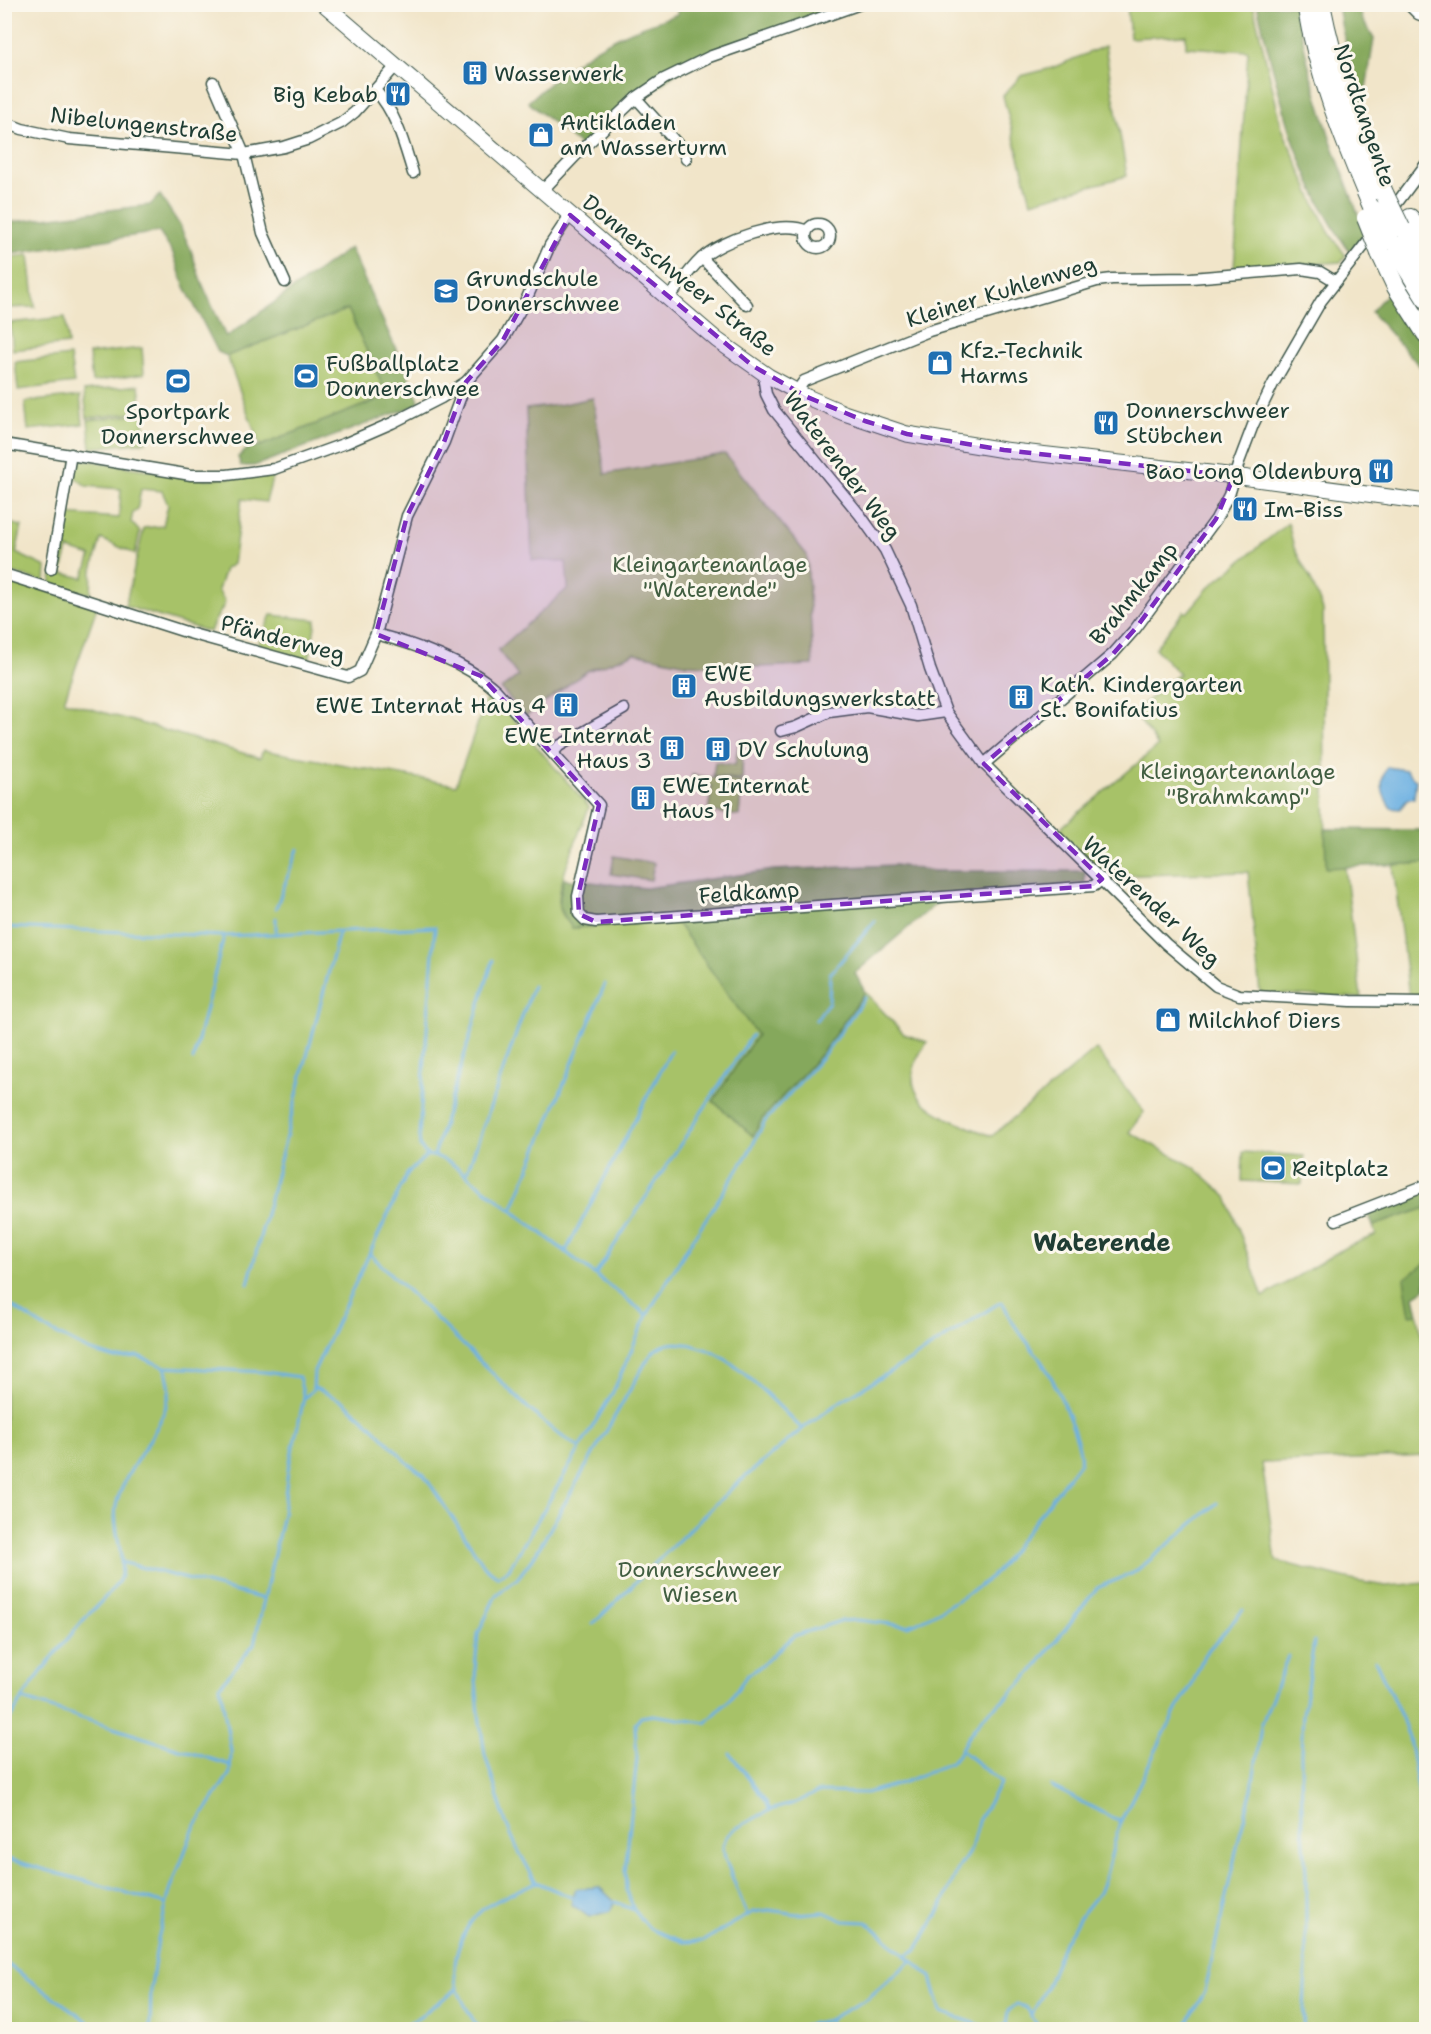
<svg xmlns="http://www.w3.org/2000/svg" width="1431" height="2034" font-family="'Shantell Sans',sans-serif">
<rect width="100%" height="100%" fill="#fbf7ec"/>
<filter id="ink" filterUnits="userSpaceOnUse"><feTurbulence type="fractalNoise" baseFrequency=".0167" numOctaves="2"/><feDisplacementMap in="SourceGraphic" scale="12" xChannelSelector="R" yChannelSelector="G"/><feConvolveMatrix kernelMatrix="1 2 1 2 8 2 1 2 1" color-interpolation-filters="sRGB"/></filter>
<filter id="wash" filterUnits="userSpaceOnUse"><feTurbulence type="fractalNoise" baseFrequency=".008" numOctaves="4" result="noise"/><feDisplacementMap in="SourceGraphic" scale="24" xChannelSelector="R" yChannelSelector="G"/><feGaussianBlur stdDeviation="1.35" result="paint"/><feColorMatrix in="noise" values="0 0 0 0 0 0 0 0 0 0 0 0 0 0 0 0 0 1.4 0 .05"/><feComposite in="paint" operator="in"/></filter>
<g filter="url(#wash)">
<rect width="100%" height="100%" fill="#f1e5c9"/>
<!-- green -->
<g fill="#a7c268" stroke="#63804e" stroke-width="1.5">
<path d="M1127 5H1253L1282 128 1314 202 1329 232 1346 256 1341 262 1234 269 1248 51 1186 47V35L1130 38Z"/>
<path d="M1105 46 1127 176 1031 202 1003 96 1021 76 1052 68Z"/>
<path d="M29 255 35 307 5 308V258Z"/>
<path d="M348 309 387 396 260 446 227 356Z"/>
<path d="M65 317 68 344 13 350 10 323Z"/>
<path d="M142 348 144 374 92 382 89 354Z"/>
<path d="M70 356 74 383 18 390 15 362Z"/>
<path d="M139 385 142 412 87 418 84 391Z"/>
<path d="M80 396 83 424 28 430 25 402Z"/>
<path d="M593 398 605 474 725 454 807 555 813 665 759 667 687 664 635 653 587 671 526 716 501 689 518 676 498 650 568 588 566 562 532 560 526 409 559 405Z"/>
<path d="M143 414 146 442 91 448 88 420Z"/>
<path d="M73 458 204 479 273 475 266 502 242 499 233 564 225 569 218 590 225 602C220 616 214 617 210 632L125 606 144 528 163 526 168 505 162 491 141 489 137 511 133 512 131 522 140 532 135 554 101 539 92 570 91 594 50 585 53 571 83 578 91 556 68 549 62 571 54 570 64 514 119 518 121 489 86 486 71 474Z"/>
<path d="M4 522 22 526 16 553 46 567 45 582 5 571Z"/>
<path d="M1288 523 1294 548 1311 580 1323 610 1326 867H1345L1361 998 1260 993 1248 872 1106 876 1057 831 1158 746 1134 712 1179 674 1155 648 1184 611 1187 613 1209 587Z"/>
<path d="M5 577 97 607 64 701 260 758 263 750 456 785 489 691 589 807C581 829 558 881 559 903 559 912 567 921 573 928L676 921 757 1035 713 1101 753 1136 762 1119 821 1054 865 992 904 1034 927 1042C884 1102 948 1119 992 1136L1096 1049 1144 1112 1129 1132 1194 1167 1227 1197 1263 1297 1346 1247 1376 1235 1373 1226 1426 1208V1288L1414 1296 1426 1356V1456L1262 1463 1276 1561 1355 1581 1386 1586 1426 1583V2029H5Z"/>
<path d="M271 615 316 620 309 661 258 645Z"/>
<path d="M739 740H743L742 780 713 776 715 762 735 765Z"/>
<path d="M692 775 742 782 739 816 708 811 712 786 692 781Z"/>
<path d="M614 856 654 863 651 880 611 874Z"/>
<path d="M1426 863V997H1409L1393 865Z"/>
<path d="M1243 1152 1304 1156 1302 1184 1242 1181Z"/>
</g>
<!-- forest -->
<g fill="#85a85c" stroke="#527248" stroke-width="1.5">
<path d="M675 5H851L693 60 581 146 528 102C556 77 586 52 620 36 639 27 659 21 678 14Z"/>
<path d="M1257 5H1295L1311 76 1331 141 1365 233 1350 252C1296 179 1278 90 1257 5Z"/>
<path d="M1338 5H1359L1362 19 1374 39 1363 107 1342 29Z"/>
<path d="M160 195 179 224 191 250 201 281 226 337 350 248 419 400 417 405 254 466H241L238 457 250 447 260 446 387 396 348 309 227 356 218 352 184 285 173 253 159 232 5 255V223L150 205Z"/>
<path d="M1389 291 1405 321 1426 348V373L1371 312Z"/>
<path d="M1325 829 1426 830V863L1326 868Z"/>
<path d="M895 865 934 871H1085V883L937 896V903L855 973 865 992 821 1054 762 1119 753 1136 713 1101 757 1035 676 921 572 928C556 906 558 904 564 879L646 888 774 870Z"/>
<path d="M1426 1187V1208L1373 1226 1367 1210Z"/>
<path d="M1426 1263V1288L1414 1296 1418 1314 1410 1315 1404 1279Z"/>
</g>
<!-- water -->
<g fill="#6cb0e2" stroke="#46768b" stroke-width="1.5">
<path d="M1387 767 1406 770 1416 780 1414 798 1407 800 1400 809 1391 808C1381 794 1379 782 1387 767Z"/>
<path d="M599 1887 615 1902 610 1911 589 1917 571 1904 576 1889Z"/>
</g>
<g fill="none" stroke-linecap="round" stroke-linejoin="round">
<!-- stream -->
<g stroke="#6cb0e2" stroke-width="3">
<path d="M276 908 298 849"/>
<path d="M276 918V934"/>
<path d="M4 927 224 936 435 927 419 1134 420 1147 427 1155 407 1174 314 1371 313 1390 304 1398 288 1470 283 1514 254 1644 220 1686 231 1751 230 1773 193 1830 169 1894 158 1939 151 1987 150 2030"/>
<path d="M816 1020 829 1002 830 974 875 921"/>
<path d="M193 1060 224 936"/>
<path d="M427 1155 438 1157 451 1163 647 1315"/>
<path d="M434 1156 493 960"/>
<path d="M466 1175 533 986"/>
<path d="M512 1210 605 984"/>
<path d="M566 1251 671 1051"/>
<path d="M370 1254 528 1408 554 1431 580 1448"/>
<path d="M595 1275 752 1035"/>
<path d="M248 1284 339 932"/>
<path d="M4 1301 45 1328 88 1350 105 1355 115 1358 138 1356 165 1367 265 1372 299 1377 304 1398"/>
<path d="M313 1387 344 1402 374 1428 408 1463 424 1475 485 1567 498 1577 509 1569 613 1392 647 1315 689 1245 749 1152 765 1121 823 1056 865 997"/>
<path d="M121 1562 264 1599"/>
<path d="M593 1624 732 1488 802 1429 841 1401 920 1354 996 1305 1002 1302C1006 1307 1007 1312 1010 1318 1020 1335 1035 1350 1045 1367 1055 1381 1084 1448 1080 1462L996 1572 978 1587 941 1610 916 1623 907 1626 858 1620 840 1621 794 1636 757 1669 747 1675 732 1697 706 1723 653 1715 641 1717 635 1724 637 1758 625 1872 626 1889 634 1910"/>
<path d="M1375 1660 1402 1718 1409 1738 1422 1810 1426 1819"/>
<path d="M22 1699C40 1672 60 1647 81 1623 92 1609 108 1597 118 1582 129 1566 111 1527 116 1506 125 1465 162 1435 169 1394 171 1386 167 1375 165 1367"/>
<path d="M4 1729 22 1699 230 1765"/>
<path d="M730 1753 766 1802 770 1810"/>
<path d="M1051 1786 1121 1822"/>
<path d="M4 1858 166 1904"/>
<path d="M573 1898 536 1882 517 1848 506 1823 485 1755 479 1715 475 1669 478 1634 496 1595 517 1579 535 1555 646 1362C649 1357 653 1351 658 1348 678 1336 714 1350 731 1363 757 1382 779 1407 802 1429"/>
<path d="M615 1902 634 1910 650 1929 684 1942 703 1941 753 1912 769 1910 797 1914 824 1912 844 1921 867 1922 931 1977 941 2012 992 2029 1006 2025 1008 2011 1017 2004 1027 2008 1040 2030"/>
<path d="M747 1915 725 1858 723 1846 726 1837 733 1830 770 1810 795 1803 818 1792 866 1793 902 1783 950 1763 958 1755 967 1738 983 1717 1009 1695 1032 1672 1097 1588 1133 1573 1145 1564 1217 1503"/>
<path d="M905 1956 917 1949 939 1912 958 1869 971 1849 978 1821 1001 1782 961 1750"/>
<path d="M4 1962 100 2030"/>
<path d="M1031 2016 1048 1984 1064 1942 1080 1917 1099 1893 1106 1875 1119 1825 1177 1708 1192 1685 1204 1655 1243 1610"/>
<path d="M828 2020 835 2030"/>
<path d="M401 2030 458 1988"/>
<path d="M479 2030C471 2015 460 2000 456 1984 451 1959 463 1925 483 1909 499 1898 519 1890 536 1882"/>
<path d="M784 2030 828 2020 867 1999 911 1961"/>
<path d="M1183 2030 1205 1991 1240 1834 1252 1789 1261 1726 1288 1656"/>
<path d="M1303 2030 1306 1966V1873L1302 1814 1301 1754 1303 1714 1314 1642"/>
</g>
</g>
</g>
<g filter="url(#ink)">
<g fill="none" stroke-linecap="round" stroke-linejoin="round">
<!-- minor casing -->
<g stroke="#3e564a" stroke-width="13">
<g id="minor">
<path d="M1409 5 1418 14 1426 17"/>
<path d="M213 82 244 154 263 233 285 282"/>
<path d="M375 90C396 112 404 144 413 173"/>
<path d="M636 98 683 150 686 159"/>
<path d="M4 122 22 129 69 139 244 154 284 147 309 139 341 123 355 112 396 66"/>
<path d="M542 191 582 149 636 98 664 79 709 57 860 4"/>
<path d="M1391 211 1426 164"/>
<circle cx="818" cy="236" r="12"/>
<path d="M702 258 747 305"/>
<path d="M668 299C679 286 689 270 701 259 721 240 781 219 807 231"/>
<path d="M768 376 764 382 766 394 774 410 860 515 885 550 911 605 930 669 946 712 984 764 1009 789 1166 944 1216 986 1239 995 1351 1001 1426 1002"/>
<path d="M796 392 804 381 929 331 1097 281 1112 279 1191 278 1301 269 1320 272 1335 281"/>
<path d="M4 444 191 475H227L274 469 346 443 392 423 441 398 466 382 503 340 527 298 550 245 570 215"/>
<path d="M51 569 71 454"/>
<path d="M4 574 189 633 348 677 360 671 376 634 407 516 444 442 466 382"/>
<path d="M376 634C417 645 464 661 496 690L599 805 578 896 579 914 585 920 596 922 1094 886 1102 879"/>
<path d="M781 731 796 727 829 712 867 707 918 716 946 712"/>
<path d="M553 753 559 746 624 709"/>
<path d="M984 764 1113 654 1136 628 1216 519 1229 495 1239 462 1253 425 1273 384 1321 301 1374 233"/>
<path d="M1336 1220 1426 1185"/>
</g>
</g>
<!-- secondary casing -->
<g stroke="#3e564a" stroke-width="17">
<path id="secondary" d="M324 4 717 340 768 376 807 397 844 413 907 434 1004 450 1219 474 1426 502"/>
</g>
<!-- trunk casing -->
<g stroke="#3e564a" stroke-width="20">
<g id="trunk">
<path d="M1306 4C1318 76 1345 143 1373 209"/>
<path d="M1321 4C1334 71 1357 134 1385 195"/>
<path d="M1410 218 1426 240"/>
<path d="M1401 228 1426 270"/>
<path d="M1390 241 1426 299"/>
<path d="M1380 253 1396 287 1426 334"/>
</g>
</g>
<!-- minor -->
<use href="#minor" stroke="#fff" stroke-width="10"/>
<!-- secondary -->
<use href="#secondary" stroke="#fff" stroke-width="15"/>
<!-- trunk -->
<use href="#trunk" stroke="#fff" stroke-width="18"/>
<!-- trunk-bridge casing -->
<g stroke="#3e564a" stroke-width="20" stroke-linecap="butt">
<g id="trunk-bridge">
<path d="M1385 195 1401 228"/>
<path d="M1373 209 1390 241"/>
<path d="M1366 218 1380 253"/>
</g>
</g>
<!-- trunk-bridge -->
<use href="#trunk-bridge" stroke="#fff" stroke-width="18"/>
</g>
</g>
<!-- marked area -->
<path fill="#7b2cbf" fill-opacity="0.2" stroke="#7b2cbf" stroke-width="4.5" stroke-dasharray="12 8" stroke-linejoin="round" d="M570 215 753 366 807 397 865 421 907 434 1004 450 1234 476 1216 519 1136 628 1113 654 984 764 1102 879 1094 886 596 922 579 914 578 896 599 805 481 676 376 634 407 516 444 442 466 382 503 340Z"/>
<!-- icons -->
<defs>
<g id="building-square" transform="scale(1.35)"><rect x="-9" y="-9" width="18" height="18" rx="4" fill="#1f6fb2" stroke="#fbf7ec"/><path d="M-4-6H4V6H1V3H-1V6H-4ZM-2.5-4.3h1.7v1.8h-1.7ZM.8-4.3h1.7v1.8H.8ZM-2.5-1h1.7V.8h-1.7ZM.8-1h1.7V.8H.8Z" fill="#fff"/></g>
<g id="restaurant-square" transform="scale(1.35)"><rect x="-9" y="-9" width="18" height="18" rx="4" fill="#1f6fb2" stroke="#fbf7ec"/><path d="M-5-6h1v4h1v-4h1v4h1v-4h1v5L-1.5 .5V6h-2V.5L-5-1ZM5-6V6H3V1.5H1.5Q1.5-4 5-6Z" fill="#fff"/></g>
<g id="shop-square" transform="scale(1.35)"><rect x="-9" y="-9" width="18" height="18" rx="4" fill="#1f6fb2" stroke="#fbf7ec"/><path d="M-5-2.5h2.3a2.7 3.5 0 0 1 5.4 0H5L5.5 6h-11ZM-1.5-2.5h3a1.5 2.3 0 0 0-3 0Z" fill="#fff"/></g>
<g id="school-square" transform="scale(1.35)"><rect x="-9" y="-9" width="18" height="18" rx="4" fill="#1f6fb2" stroke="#fbf7ec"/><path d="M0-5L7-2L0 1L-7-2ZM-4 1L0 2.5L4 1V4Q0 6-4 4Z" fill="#fff"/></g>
<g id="stadium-square" transform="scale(1.35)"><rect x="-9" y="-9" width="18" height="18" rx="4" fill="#1f6fb2" stroke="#fbf7ec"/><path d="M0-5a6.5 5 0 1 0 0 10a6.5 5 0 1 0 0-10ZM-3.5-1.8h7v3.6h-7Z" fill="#fff"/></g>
</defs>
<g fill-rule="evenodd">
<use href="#building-square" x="475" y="73"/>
<use href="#restaurant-square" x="398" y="94"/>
<use href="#shop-square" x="541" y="135"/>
<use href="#school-square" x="446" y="291"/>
<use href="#shop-square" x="940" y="363"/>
<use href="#stadium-square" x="306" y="376"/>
<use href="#stadium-square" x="178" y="381"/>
<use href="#restaurant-square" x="1106" y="423"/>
<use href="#restaurant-square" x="1381" y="471"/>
<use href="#restaurant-square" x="1245" y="509"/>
<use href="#building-square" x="684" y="686"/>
<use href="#building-square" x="1021" y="697"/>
<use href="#building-square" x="566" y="705"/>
<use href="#building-square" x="672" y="748"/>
<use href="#building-square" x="718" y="749"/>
<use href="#building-square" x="643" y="798"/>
<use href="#shop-square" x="1168" y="1020"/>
<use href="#stadium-square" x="1273" y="1168"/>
</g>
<g text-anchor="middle" stroke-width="6" stroke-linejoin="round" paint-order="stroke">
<!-- poi labels -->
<g font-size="22" fill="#1f3d34" stroke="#fbf7ec" text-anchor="start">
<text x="494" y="81">Wasserwerk</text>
<text x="378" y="102" text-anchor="end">Big Kebab</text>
<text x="560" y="130">Antikladen<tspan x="560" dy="25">am Wasserturm</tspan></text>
<text x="466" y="286">Grundschule<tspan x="466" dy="25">Donnerschwee</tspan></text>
<text x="960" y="358">Kfz.-Technik<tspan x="960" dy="25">Harms</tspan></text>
<text x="326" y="371">Fußballplatz<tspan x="326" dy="25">Donnerschwee</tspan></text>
<text x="1126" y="418">Donnerschweer<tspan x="1126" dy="25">Stübchen</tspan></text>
<text x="178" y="419" text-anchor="middle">Sportpark<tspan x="178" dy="25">Donnerschwee</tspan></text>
<text x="1362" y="479" text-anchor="end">Bao Long Oldenburg</text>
<text x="1264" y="517">Im-Biss</text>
<text x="704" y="681">EWE<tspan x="704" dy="25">Ausbildungswerkstatt</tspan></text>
<text x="1040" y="692">Kath. Kindergarten<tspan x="1040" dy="25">St. Bonifatius</tspan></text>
<text x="546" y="713" text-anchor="end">EWE Internat Haus 4</text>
<text x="652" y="743" text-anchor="end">EWE Internat<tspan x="652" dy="25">Haus 3</tspan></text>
<text x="738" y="757">DV Schulung</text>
<text x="662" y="793">EWE Internat<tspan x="662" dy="25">Haus 1</tspan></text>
<text x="1188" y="1028">Milchhof Diers</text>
<text x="1292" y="1176">Reitplatz</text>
</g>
<!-- street labels -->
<g font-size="22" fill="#1f3d34" stroke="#fbf7ec">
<text transform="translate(1365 115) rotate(71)" y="8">Nordtangente</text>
<text transform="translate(144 124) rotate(6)" y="8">Nibelungenstraße</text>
<text transform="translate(680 275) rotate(39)" y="8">Donnerschweer Straße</text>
<text transform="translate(1001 291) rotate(-17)" y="8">Kleiner Kuhlenweg</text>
<text transform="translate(843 465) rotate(53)" y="8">Waterender Weg</text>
<text transform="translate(1133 593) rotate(-51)" y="8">Brahmkamp</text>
<text transform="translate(283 638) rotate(15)" y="8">Pfänderweg</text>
<text transform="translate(749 892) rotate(-4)" y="8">Feldkamp</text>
<text transform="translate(1152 901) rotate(43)" y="8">Waterender Weg</text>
</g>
<!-- park labels -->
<g font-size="22" fill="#415e41" stroke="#fbf7ec">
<text x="710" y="572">Kleingartenanlage<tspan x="710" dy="25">"Waterende"</tspan></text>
<text x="1238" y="779">Kleingartenanlage<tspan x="1238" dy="25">"Brahmkamp"</tspan></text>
<text x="700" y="1577">Donnerschweer<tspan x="700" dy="25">Wiesen</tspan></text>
</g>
<!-- neighbourhood labels -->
<g font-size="24" font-weight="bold" fill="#1f3d34" stroke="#fbf7ec">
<text x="1102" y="1251">Waterende</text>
</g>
</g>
<!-- margin -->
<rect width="1431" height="2034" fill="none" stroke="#fbf7ec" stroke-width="24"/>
</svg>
